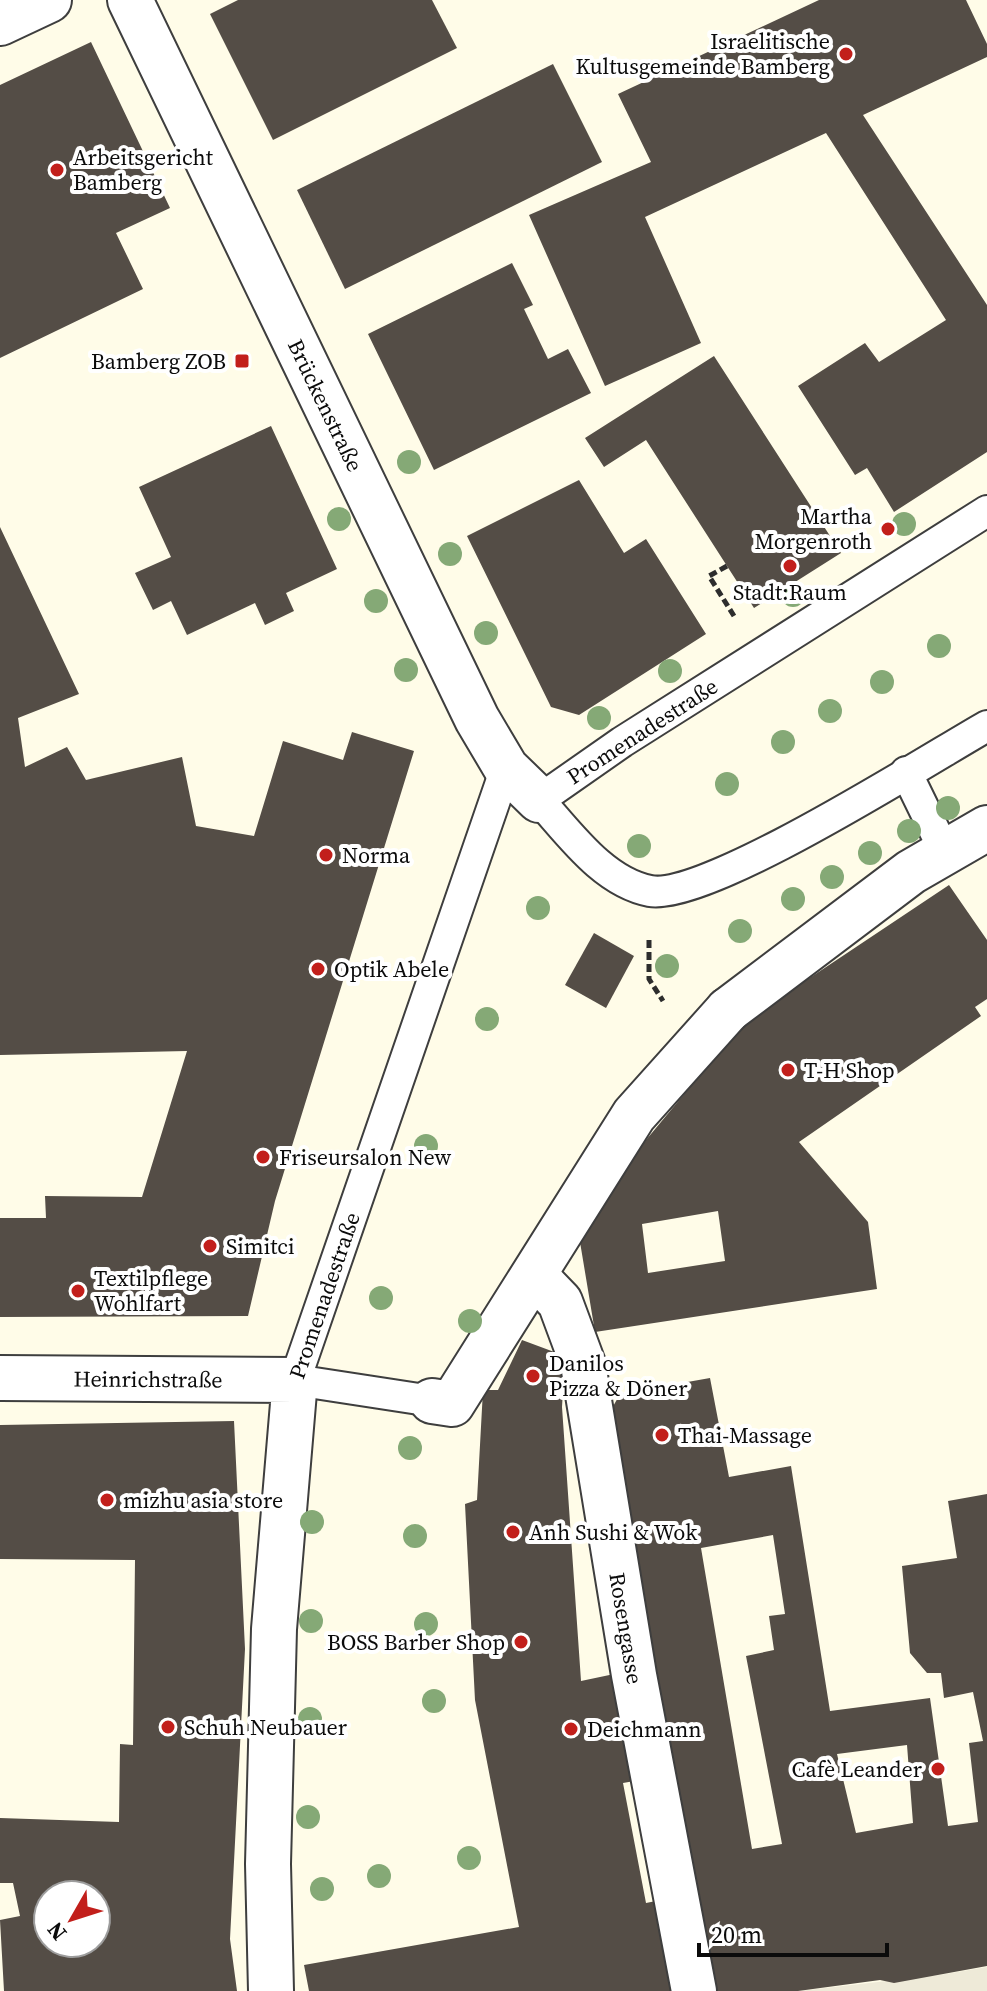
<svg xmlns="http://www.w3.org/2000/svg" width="987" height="1991" font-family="'Source Serif 4',serif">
<rect width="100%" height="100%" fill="#fffce8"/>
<!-- plaza -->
<path fill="#eeead8" d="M987 1967V1991H799L939 1975Z"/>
<!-- building -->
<g fill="#544d46" fill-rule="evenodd">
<path d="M238 0H432L457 48 273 140 210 14Z"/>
<path d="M819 0H966L987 44V57L863 115 987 305V452L894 512 867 468 855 475 798 386 865 343 879 362 946 320 826 133 645 217 701 343 605 386 529 215 651 162 618 94Z"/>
<path d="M91 42 170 208 116 233 143 289 0 358V85Z"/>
<path d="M553 64 602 162 345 289 297 190Z"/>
<path d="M512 263 533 305 524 309 548 359 568 349 591 393 434 470 368 334Z"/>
<path d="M714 356 841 553 754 608 646 440 604 467 585 438Z"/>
<path d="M271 426 337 569 286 593 294 611 265 625 255 603 187 635 171 601 153 610 135 573 171 557 139 487Z"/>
<path d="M579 480 624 553 646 539 706 634 579 715 551 707 467 536Z"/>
<path d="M0 527 79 694 18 718 25 767 67 747 86 780 182 757 196 826 254 836 283 741 343 760 352 732 414 751 275 1201 248 1316 0 1317V1218H46L45 1196 142 1197 187 1051 0 1055Z"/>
<path d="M949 885 987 940V999L975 1007 981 1016 799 1142 868 1222 877 1289 595 1332 579 1236 646 1140 745 1021ZM718 1211 725 1261 648 1273 642 1224Z"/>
<path d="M594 933 634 956 606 1008 565 985Z"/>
<path d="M522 1340 565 1356 562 1407 581 1681 619 1673 640 1780 623 1783 646 1903 661 1900 678 1991H309L304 1965 519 1927 475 1700 465 1504 477 1500 483 1390H498Z"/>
<path d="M710 1378 729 1477 791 1466 830 1711 930 1698 948 1826 978 1822 969 1743 983 1741 973 1692 944 1698 941 1673H927L910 1653 902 1566 957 1558 948 1501 987 1494V1966L894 1983 880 1980 798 1991H706L611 1410 620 1394ZM773 1535 785 1614 769 1616 774 1650 746 1656 782 1844 752 1849 701 1548ZM907 1745 913 1823 856 1833 837 1754Z"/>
<path d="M234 1421 245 1649 230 1939 237 1991H4L0 1920 20 1916 13 1883H0V1818L119 1822 120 1744 133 1745 135 1560 0 1559V1425ZM48 1895H96V1943H48Z"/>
</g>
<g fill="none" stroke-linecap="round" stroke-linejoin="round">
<!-- service casing -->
<g stroke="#3e3e3e" stroke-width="34">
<g id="service">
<path d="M987 511 622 742 539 800C569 833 603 882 650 891 707 901 927 760 987 726"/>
<path d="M906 772 945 852"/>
<path id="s1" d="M432 1401 295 1380 506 768"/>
</g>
</g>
<!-- pedestrian casing -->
<g stroke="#3e3e3e" stroke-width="48">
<g id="pedestrian">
<path d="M728 1010 911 872 987 828"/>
<path id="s2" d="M535 1276 560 1302 583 1364 634 1675 694 1991"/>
</g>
</g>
<!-- minor casing -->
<g stroke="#3e3e3e" stroke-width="48">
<g id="minor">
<path id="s3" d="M130 0 477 719 506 768 539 800"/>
<path id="s4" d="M0 1378 295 1380 274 1629 268 1864 271 1991"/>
<path d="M432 1401 452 1404 634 1115 728 1010"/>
</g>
</g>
<!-- tertiary casing -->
<g stroke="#3e3e3e" stroke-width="48">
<path id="tertiary" d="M0 23 49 0"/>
</g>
<!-- path -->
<g stroke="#2d2d2d" stroke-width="5" stroke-dasharray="8 4" stroke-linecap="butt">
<path d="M727 566 709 576 734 616"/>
<path d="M649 940V979L663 1001"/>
</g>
<!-- service -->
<use href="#service" stroke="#fff" stroke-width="30"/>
<!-- pedestrian -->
<use href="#pedestrian" stroke="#fff" stroke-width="44"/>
<!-- minor -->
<use href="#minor" stroke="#fff" stroke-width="44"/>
<!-- tertiary -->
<use href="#tertiary" stroke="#fff" stroke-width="44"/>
</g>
<!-- trees -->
<g fill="#85a976">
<circle cx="409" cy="462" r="12"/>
<circle cx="339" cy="519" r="12"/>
<circle cx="904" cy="524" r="12"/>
<circle cx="450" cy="554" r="12"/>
<circle cx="793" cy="595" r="12"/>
<circle cx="376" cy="601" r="12"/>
<circle cx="486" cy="633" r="12"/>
<circle cx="939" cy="646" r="12"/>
<circle cx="406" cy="670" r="12"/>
<circle cx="670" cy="671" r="12"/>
<circle cx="882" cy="682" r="12"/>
<circle cx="830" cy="711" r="12"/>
<circle cx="599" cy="718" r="12"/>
<circle cx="783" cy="742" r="12"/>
<circle cx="727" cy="784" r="12"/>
<circle cx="948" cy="808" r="12"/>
<circle cx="909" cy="831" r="12"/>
<circle cx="639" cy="846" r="12"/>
<circle cx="870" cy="853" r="12"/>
<circle cx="832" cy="877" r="12"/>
<circle cx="793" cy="899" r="12"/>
<circle cx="538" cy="908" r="12"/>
<circle cx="740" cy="931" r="12"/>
<circle cx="667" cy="966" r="12"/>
<circle cx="487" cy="1019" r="12"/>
<circle cx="426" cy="1146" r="12"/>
<circle cx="381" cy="1298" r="12"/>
<circle cx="470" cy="1321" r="12"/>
<circle cx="410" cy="1448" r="12"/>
<circle cx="312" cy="1522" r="12"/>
<circle cx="415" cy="1536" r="12"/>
<circle cx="311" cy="1621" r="12"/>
<circle cx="426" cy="1624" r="12"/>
<circle cx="434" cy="1701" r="12"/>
<circle cx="310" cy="1719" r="12"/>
<circle cx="308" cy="1817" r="12"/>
<circle cx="469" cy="1858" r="12"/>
<circle cx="379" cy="1876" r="12"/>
<circle cx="322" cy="1889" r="12"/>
</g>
<!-- markers -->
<g fill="#c21f1b" stroke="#fff" stroke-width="3">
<circle cx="846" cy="54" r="8"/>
<circle cx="57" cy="170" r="8"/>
<rect x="234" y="353" width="16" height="16" rx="4"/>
<circle cx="888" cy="529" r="8"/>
<circle cx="790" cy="566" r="8"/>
<circle cx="326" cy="855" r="8"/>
<circle cx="318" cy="969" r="8"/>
<circle cx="788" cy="1070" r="8"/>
<circle cx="263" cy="1157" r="8"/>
<circle cx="210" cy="1246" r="8"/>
<circle cx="78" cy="1291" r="8"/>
<circle cx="533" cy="1376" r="8"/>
<circle cx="662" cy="1435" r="8"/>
<circle cx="107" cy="1500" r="8"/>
<circle cx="513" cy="1532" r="8"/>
<circle cx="521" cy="1642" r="8"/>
<circle cx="168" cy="1727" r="8"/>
<circle cx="571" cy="1729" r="8"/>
<circle cx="938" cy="1769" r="8"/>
</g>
<g text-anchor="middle" stroke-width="8" stroke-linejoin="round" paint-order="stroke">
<!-- poi labels -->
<g font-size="22" fill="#0b0b0b" stroke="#fff" text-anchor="start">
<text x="830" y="49" text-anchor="end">Israelitische<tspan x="830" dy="25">Kultusgemeinde Bamberg</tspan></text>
<text x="73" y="165">Arbeitsgericht<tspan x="73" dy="25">Bamberg</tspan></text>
<text x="226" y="369" text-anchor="end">Bamberg ZOB</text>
<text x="872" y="524" text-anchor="end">Martha<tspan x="872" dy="25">Morgenroth</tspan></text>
<text x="790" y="600" text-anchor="middle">Stadt:Raum</text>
<text x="342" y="863">Norma</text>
<text x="334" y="977">Optik Abele</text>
<text x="804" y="1078">T-H Shop</text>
<text x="279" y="1165">Friseursalon New</text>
<text x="226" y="1254">Simitci</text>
<text x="94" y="1286">Textilpflege<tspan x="94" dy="25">Wohlfart</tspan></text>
<text x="549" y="1371">Danilos<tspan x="549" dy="25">Pizza &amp; Döner</tspan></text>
<text x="678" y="1443">Thai-Massage</text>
<text x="123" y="1508">mizhu asia store</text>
<text x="529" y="1540">Anh Sushi &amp; Wok</text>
<text x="505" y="1650" text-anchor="end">BOSS Barber Shop</text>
<text x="184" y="1735">Schuh Neubauer</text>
<text x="587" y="1737">Deichmann</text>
<text x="922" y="1777" text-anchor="end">Cafè Leander</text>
</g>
<!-- street labels -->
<g font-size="22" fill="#0b0b0b" stroke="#fff">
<text dy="8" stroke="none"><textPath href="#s3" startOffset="450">Brückenstraße</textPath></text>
<text transform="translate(642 731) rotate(-33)" y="8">Promenadestraße</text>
<text dy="8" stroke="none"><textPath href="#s1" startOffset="228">Promenadestraße</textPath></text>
<text dy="8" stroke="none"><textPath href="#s4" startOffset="148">Heinrichstraße</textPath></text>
<text dy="8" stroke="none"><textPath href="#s2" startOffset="370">Rosengasse</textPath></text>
</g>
</g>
<!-- north arrow -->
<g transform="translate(72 1919) rotate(231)"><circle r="38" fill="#ffffff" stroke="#9d9d9d" stroke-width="2"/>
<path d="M0-6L14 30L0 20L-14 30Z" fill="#c21f1b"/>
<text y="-12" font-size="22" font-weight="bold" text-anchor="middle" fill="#0b0b0b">N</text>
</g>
<!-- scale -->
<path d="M699 1943v12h188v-12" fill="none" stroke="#0b0b0b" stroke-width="4"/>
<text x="711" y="1943" font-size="24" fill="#0b0b0b" stroke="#ffffff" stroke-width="6" paint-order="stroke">20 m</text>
</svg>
